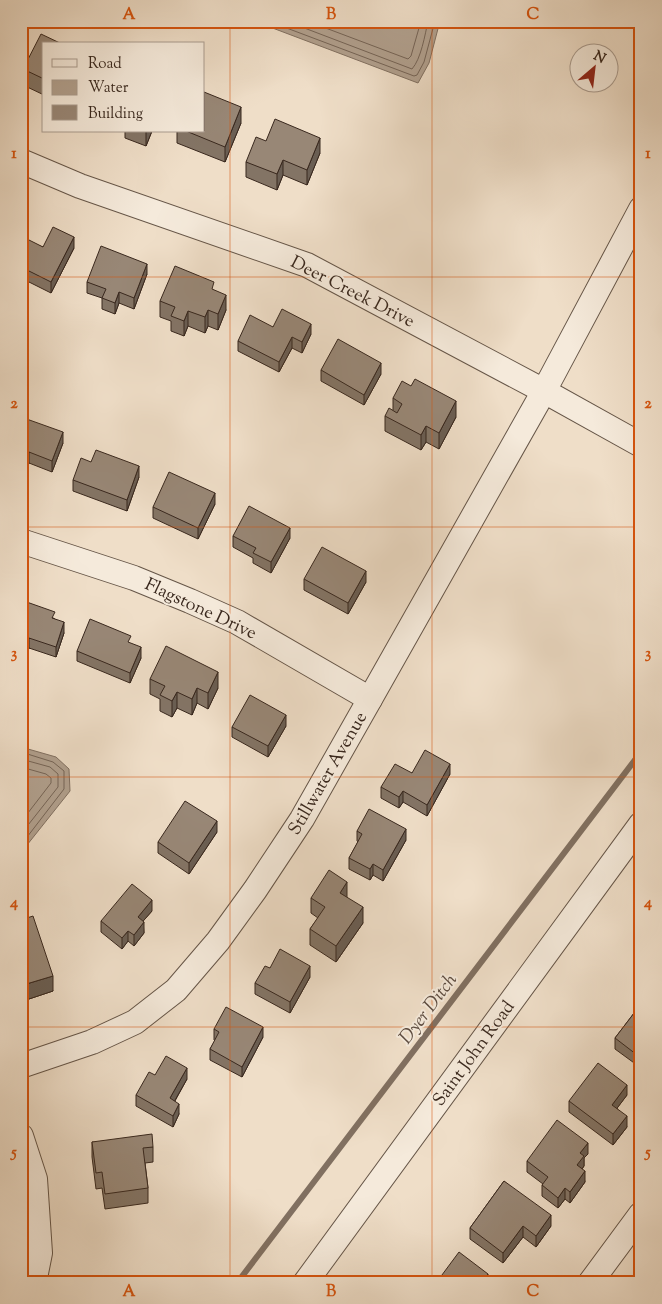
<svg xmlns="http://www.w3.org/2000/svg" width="662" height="1304" font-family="'Sorts Mill Goudy',serif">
<rect width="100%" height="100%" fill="#efdec8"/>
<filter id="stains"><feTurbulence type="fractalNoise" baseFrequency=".004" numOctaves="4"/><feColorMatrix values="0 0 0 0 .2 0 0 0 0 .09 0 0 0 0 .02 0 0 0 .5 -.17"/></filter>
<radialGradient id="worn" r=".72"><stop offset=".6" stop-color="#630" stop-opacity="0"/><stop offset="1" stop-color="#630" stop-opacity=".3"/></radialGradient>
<!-- water -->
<g fill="#b1a08e" stroke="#817061">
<path d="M254 21H440L429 63 418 83Z"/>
<path d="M21 747 56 757 69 769 70 791 27 845 21 848Z"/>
</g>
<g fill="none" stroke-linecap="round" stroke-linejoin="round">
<!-- shore -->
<g stroke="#756456" stroke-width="1">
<path d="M268 21 414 76 417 75 424 62 435 21"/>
<path d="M286 21 412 69C421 59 425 35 428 21"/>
<path d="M307 21 408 59 411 56 421 21"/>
<path d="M21 752 53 762 64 771V789L24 841 21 842"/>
<path d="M21 759 50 767 58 774V787L21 834"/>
<path d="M21 767 46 774 51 778V783L21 822"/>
</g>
<!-- stream -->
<path stroke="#817061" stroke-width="6" d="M237 1283 641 752"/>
<!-- minor casing -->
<g stroke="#665648" stroke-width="26">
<g id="minor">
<path d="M21 161 80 186 307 265 544 391 641 445"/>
<path d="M21 541 134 578 190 601 237 622 370 699"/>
<path d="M21 1066 92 1042 135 1022 176 990 218 941 255 890 302 819 370 699 544 391 641 209"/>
<path d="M21 1136 35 1179 40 1253 34 1283"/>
<path d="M305 1283 641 824"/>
<path d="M590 1283 641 1214"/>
</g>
</g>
<!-- minor -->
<use href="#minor" stroke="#f5eadb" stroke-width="24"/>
</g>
<!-- wall -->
<g fill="#837465" stroke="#39281e">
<path d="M44 44V95L23 85V69Z"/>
<path d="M241 123 225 162 177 143V131H204Z"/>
<path d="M125 131H152L146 146 125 138Z"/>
<path d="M266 141 320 153 307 185 283 175 277 190 246 177V162Z"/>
<path d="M21 240 43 247 74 248 51 293 21 278Z"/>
<path d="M147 274 134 309 119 303 115 314 102 309V298L87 293V282Z"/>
<path d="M214 290 226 310 218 330 208 326 205 333 188 326 184 336 171 331V321L160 317V301Z"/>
<path d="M273 327 311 334 302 353 292 348 279 372 238 351V341Z"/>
<path d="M321 370 381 374 364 405 321 381Z"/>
<path d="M393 398 456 417 439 449 426 442 421 450 385 431V416L393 410Z"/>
<path d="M21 417 63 443 52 472 29 463 22 481H21Z"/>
<path d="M91 462 139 477 127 511 73 491V480Z"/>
<path d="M215 504 198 539 153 518V507Z"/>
<path d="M233 536 290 538 271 573 253 563V558L233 547Z"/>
<path d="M304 579 366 582 348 614 304 590Z"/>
<path d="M21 600 55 619 64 633 56 657 29 648 24 661 21 660Z"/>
<path d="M131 644 141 658 130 683 77 661V651Z"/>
<path d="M150 679 218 688 208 709 197 703 192 715 177 708 172 717 160 711V699L150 694Z"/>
<path d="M286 726 268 757 232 737V727Z"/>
<path d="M412 773 450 774 427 816 403 802 399 808 381 798V787Z"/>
<path d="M357 831 406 840 383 881 373 875 370 880 349 869V858L358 842 357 841Z"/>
<path d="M217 832 189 874 158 853V842Z"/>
<path d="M347 897 363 923 336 962 310 945V929L318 918 311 913V898Z"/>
<path d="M152 911 143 921 144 933 134 946 128 941 122 949 101 932V921Z"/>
<path d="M21 920 53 991 23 1001 21 995Z"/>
<path d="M270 968 310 977 290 1013 255 994V983Z"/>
<path d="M641 1004V1068L615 1049V1038Z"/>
<path d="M214 1029 263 1037 242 1077 210 1060V1049L215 1041 214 1040Z"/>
<path d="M155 1075 187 1079 175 1101 179 1114 173 1127 136 1106V1095Z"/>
<path d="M627 1095 617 1108 627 1127 613 1145 569 1112V1101Z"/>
<path d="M92 1142 153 1147V1162L145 1163 148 1188V1203L105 1209 102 1188 96 1189 92 1157Z"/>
<path d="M588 1154 584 1158V1166L582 1169 585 1182 570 1203 565 1199 558 1208 542 1196V1185L543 1184 527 1172V1161Z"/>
<path d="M504 1181 551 1226 536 1247 523 1237 503 1263 470 1239V1228Z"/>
</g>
<!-- shaded-wall -->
<g fill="#6a5e53" stroke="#39281e">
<path d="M241 107V123L225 162V147Z"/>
<path d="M146 131H152L146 146Z"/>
<path d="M320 138V153L307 185V170Z"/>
<path d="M283 160V175L277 190V174Z"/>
<path d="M74 237V248L51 293V282Z"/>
<path d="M147 264V274L134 309V298Z"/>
<path d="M119 292V303L115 314V303Z"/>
<path d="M226 295V310L218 330V314Z"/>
<path d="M208 310V326L205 333V317Z"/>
<path d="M188 311V326L184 336V321Z"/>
<path d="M311 324V334L302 353V342Z"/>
<path d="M292 337V348L279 372V362Z"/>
<path d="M381 363V374L364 405V395Z"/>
<path d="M456 401V417L439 449V433Z"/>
<path d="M426 426V442L421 450V435Z"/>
<path d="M63 432V443L52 472V461Z"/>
<path d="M29 452V463L22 481V470Z"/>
<path d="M139 466V477L127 511V500Z"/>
<path d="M215 493V504L198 539V528Z"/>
<path d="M290 528V538L271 573V562Z"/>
<path d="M366 571V582L348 614V603Z"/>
<path d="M64 622V633L56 657V647Z"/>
<path d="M29 638V648L24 661V651Z"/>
<path d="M141 647V658L130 683V673Z"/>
<path d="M218 672V688L208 709V693Z"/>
<path d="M197 688V703L192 715V699Z"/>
<path d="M177 692V708L172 717V701Z"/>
<path d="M286 715V726L268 757V746Z"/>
<path d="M450 764V774L427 816V805Z"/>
<path d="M403 791V802L399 808V797Z"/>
<path d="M217 821V832L189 874V863Z"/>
<path d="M406 829V840L383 881V870Z"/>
<path d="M373 864V875L370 880V869Z"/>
<path d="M347 882V898L340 893Z"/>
<path d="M152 900V911L138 927V917Z"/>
<path d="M363 907V923L336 962V946Z"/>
<path d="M144 922V933L134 946V935Z"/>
<path d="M128 931V941L122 949V938Z"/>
<path d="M310 966V977L290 1013V1002Z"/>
<path d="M53 976V991L23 1001V985Z"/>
<path d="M263 1027V1037L242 1077V1067Z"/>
<path d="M187 1068V1079L170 1109V1098Z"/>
<path d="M627 1085V1095L612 1115V1105Z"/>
<path d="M179 1104V1114L173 1127V1116Z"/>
<path d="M627 1116V1127L613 1145V1134Z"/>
<path d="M588 1143V1154L584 1158V1166L577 1176V1165L580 1153Z"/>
<path d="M585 1171V1182L570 1203V1192Z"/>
<path d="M565 1188V1199L558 1208V1198Z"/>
<path d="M551 1215V1226L536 1247V1236Z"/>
<path d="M523 1226V1237L503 1263V1253Z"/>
<path d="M488 1274V1283H481Z"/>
</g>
<!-- building -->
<g fill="#988776" stroke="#39281e">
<path d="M41 34 62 44H44V79L23 69Z"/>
<path d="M204 92 241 107 225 147 186 131H204Z"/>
<path d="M275 119 320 138 307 170 283 160 277 174 246 162 256 137 266 141Z"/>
<path d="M53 227 74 237 51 282 21 267V240L23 237 43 247Z"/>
<path d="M101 246 147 264 134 298 119 292 115 303 102 298 106 289 87 282Z"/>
<path d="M175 266 214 282 212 289 226 295 218 314 208 310 205 317 188 311 184 321 171 316 175 307 160 301Z"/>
<path d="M282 309 311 324 302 342 292 337 279 362 238 341 250 315 273 327Z"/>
<path d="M338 339 381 363 364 395 321 370Z"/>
<path d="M415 379 456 401 439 433 426 426 421 435 385 416 389 408 397 413 402 404 393 398 402 381 411 386Z"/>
<path d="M21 417 63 432 52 461 29 452 22 470H21Z"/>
<path d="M96 450 139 466 127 500 73 480 81 458 91 462Z"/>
<path d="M169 472 215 493 198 528 153 507Z"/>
<path d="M249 506 290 528 271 562 253 553 256 548 233 536Z"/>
<path d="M322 547 366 571 348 603 304 579Z"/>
<path d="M21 600 55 612 52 618 64 622 56 647 29 638 24 651 21 650Z"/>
<path d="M90 619 131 636 128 642 141 647 130 673 77 651Z"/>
<path d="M166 646 218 672 208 693 197 688 192 699 177 692 172 701 160 695 165 686 150 679Z"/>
<path d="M250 695 286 715 268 746 232 727Z"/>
<path d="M425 750 450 764 427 805 403 791 399 797 381 787 395 764 412 773Z"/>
<path d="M185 801 217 821 189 863 158 842Z"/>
<path d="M369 809 406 829 383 870 373 864 370 869 349 858 362 834 357 831Z"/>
<path d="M329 870 347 882 340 893 363 907 336 946 310 929 325 907 311 898Z"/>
<path d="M132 884 152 900 138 917 144 922 134 935 128 931 122 938 101 921Z"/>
<path d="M33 916 53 976 23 985 21 980V931L25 930 21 920Z"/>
<path d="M280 949 310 966 290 1002 255 983 265 966 270 968Z"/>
<path d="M641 1004V1058L615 1038Z"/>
<path d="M226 1007 263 1027 242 1067 210 1049 219 1032 214 1029Z"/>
<path d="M166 1056 187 1068 170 1098 179 1104 173 1116 136 1095 149 1072 155 1075Z"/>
<path d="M598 1063 627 1085 612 1105 627 1116 613 1134 569 1101Z"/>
<path d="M557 1120 588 1143 580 1153 584 1156 577 1165 585 1171 570 1192 565 1188 558 1198 542 1185 548 1177 527 1161Z"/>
<path d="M152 1134 153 1147 143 1148 148 1188 105 1194 102 1172 96 1173 92 1142Z"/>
<path d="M504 1181 551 1215 536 1236 523 1226 503 1253 470 1228Z"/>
<path d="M459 1252 488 1274 481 1283H436Z"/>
</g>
<!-- grid -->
<path fill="none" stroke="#d6540e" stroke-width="1" stroke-opacity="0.55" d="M230 21V1283M432 21V1283M21 277H641M21 527H641M21 777H641M21 1027H641"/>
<g text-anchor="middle" stroke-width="4" stroke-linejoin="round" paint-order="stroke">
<!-- street labels -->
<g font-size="18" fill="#39281e" stroke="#f5eadb">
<text transform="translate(353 291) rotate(27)" y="6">Deer Creek Drive</text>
<text transform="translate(201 608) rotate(25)" y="6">Flagstone Drive</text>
<text transform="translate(327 773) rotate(-60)" y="6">Stillwater Avenue</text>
<text transform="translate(473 1053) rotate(-54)" y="6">Saint John Road</text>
</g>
<!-- water labels -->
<g font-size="19" font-style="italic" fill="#5d4c40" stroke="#f5eadb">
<text transform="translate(427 1008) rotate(-53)" y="7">Dyer Ditch</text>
</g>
</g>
<!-- margin -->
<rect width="662" height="1304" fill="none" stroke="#efdec8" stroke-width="55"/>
<!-- legend -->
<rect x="42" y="42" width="162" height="90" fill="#f5eadb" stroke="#aa9c8f"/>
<rect x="52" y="59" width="25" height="8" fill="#f5eadb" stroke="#aa9c8f"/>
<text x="88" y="68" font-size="15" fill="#39281e">Road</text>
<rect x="52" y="80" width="25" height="15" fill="#b1a08e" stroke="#aa9c8f"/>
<text x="88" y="92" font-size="15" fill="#39281e">Water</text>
<rect x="52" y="105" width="25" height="15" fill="#988776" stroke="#aa9c8f"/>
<text x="88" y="118" font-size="15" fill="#39281e">Building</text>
<!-- north arrow -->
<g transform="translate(594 68) rotate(28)"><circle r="24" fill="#f5eadb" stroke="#aa9c8f"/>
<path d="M0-4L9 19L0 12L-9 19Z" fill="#8f2418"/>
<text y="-8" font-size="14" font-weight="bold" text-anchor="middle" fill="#39281e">N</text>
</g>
<rect x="28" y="28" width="606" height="1248" fill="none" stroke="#d6540e" stroke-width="2"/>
<g font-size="16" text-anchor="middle" font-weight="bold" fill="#d6540e">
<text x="129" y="19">A</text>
<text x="331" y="19">B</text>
<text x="533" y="19">C</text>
<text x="14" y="158">1</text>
<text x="648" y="158">1</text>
<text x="14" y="408">2</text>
<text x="648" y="408">2</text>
<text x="14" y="658">3</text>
<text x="648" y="658">3</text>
<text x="14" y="907">4</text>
<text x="648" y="907">4</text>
<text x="14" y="1157">5</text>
<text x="648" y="1157">5</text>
<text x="129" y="1296">A</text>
<text x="331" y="1296">B</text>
<text x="533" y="1296">C</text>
</g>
<rect width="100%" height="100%" filter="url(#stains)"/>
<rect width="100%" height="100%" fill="url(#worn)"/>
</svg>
